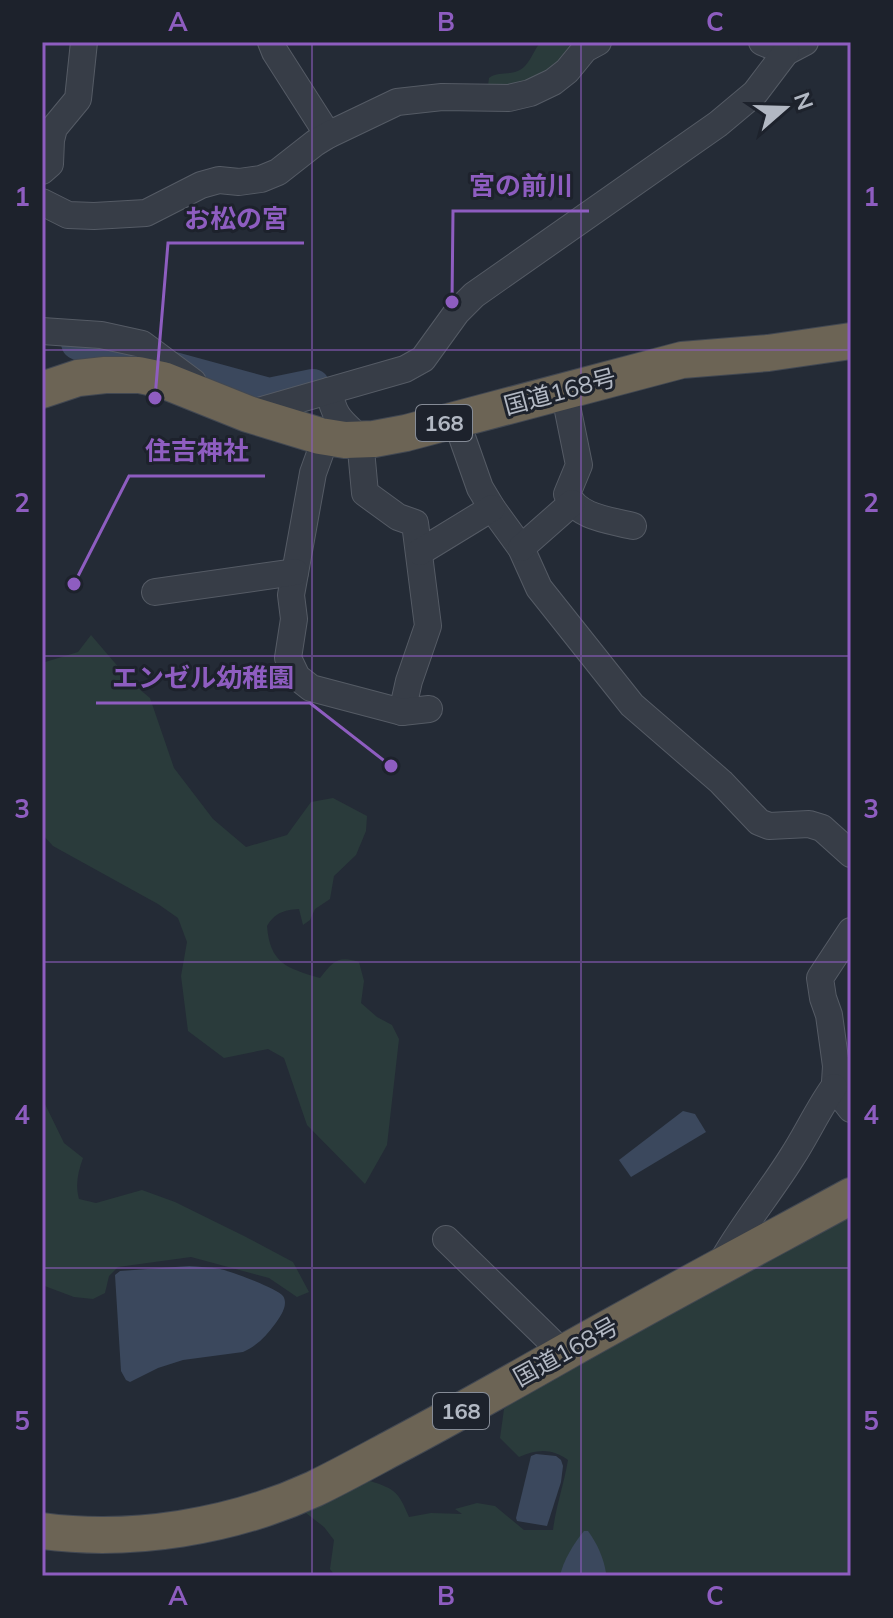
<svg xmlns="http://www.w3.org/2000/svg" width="893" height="1618" font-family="Mulish,'Noto Sans JP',sans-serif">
<rect width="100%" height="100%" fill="#242b36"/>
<!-- green -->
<g fill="#2a3b3b">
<path d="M541 42H589L555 75 487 93 489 78C497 72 505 75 515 72 530 68 532 51 541 42Z"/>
<path d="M91 635 132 683 150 698 174 768 213 819 246 847 287 835 311 802 333 798 367 816 366 831 356 855 334 876 330 899 315 909 310 920 303 925 299 909C283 910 275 913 267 926 270 963 286 968 320 978 333 962 337 955 359 962L364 981 361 1003 377 1017 392 1025 399 1039 387 1145 365 1184 307 1125 284 1058 268 1049 224 1058 188 1031 181 976 187 942 178 918 158 904 53 846 42 834V765L44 755 42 733V663L78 652Z"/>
<path d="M42 1098 64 1143 83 1158C78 1172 75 1184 79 1199L96 1203 142 1190 175 1202 244 1236 293 1262 309 1292 297 1297 269 1278 191 1257 118 1267 109 1276 105 1293 93 1299 74 1297 42 1285Z"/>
<path d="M848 1219 851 1224V1576H335L330 1569 334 1540 324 1527 306 1513 370 1481C396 1489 399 1493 409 1517L431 1513 462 1514 455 1509 477 1503 495 1506 524 1530H553C556 1506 564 1484 568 1460 552 1448 537 1449 519 1457L500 1438 504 1409 552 1371 836 1221Z"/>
</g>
<!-- water -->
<g fill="#3b485d">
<path d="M683 1111 695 1114 706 1132 631 1177 619 1160Z"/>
<path d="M189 1266C199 1267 210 1267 220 1269 230 1271 277 1288 283 1296 289 1305 280 1317 275 1324 266 1336 257 1346 243 1352L183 1360 158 1368 130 1382 126 1380 121 1371 115 1275 120 1271Z"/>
<path d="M536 1454 556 1456 561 1460 563 1466 561 1482 547 1526 517 1521 516 1518 531 1456Z"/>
<path d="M584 1531H588C597 1543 604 1559 606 1573L604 1576H560C563 1561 574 1543 584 1531Z"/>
</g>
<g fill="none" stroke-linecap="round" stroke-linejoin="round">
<!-- river -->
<path stroke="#3b485d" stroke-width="34" d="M78 343 116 350 137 359 269 395 313 386"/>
<!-- minor casing -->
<g stroke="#555b65" stroke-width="28">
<g id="minor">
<path d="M271 42 275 52 328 135"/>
<path d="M762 42 786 52 805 42"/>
<path d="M42 171 50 164 51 140 54 128 78 99 84 42"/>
<path d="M42 202 68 215 94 216 146 213 201 185 219 180 239 182 261 179 278 172 315 143 328 135 397 102 442 97 509 98 530 93 553 82 567 71 585 49 598 42"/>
<path d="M42 331 101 335 142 344 193 382"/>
<path d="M329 391C335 420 341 420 360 439L365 493 398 517 415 523 428 626 409 681 402 712"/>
<path d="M564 391 579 465 567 494C578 518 610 520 633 526"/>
<path d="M248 414 405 369 423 359 457 312 474 295 718 124 755 93 786 52"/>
<path d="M456 420 480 488 492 508 521 548 539 588 632 705 721 782 759 822 769 826 809 824 822 828 851 854"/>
<path d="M326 437 313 473 291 595 294 619 288 658 297 677 311 688 402 712 429 709"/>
<path d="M521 548 572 503"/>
<path d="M420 552 492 508"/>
<path d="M155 592 295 572"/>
<path d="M839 1073 834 1087 851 1109"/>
<path d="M835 1082 836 1066 833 1044 829 1015 823 998 820 978 851 931"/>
<path d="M446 1239 563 1353"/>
<path d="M719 1267C740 1228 769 1194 792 1157 807 1134 818 1109 834 1087"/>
</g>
</g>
<!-- highway casing -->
<g stroke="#424852" stroke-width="38">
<g id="highway">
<path d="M42 390 78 378 105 375H139L163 380 248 414 320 436 345 440 374 439 406 433 682 360 768 353 851 341"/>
<path d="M42 1531C132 1543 231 1527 314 1489 341 1476 368 1461 394 1447 453 1416 511 1383 569 1350 663 1297 757 1247 851 1196"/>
</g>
</g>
<!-- minor -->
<use href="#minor" stroke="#373d47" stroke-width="26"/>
<!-- highway -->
<use href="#highway" stroke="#6c6455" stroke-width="36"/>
</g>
<!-- grid -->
<path fill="none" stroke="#8e5dc0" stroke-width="2" stroke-opacity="0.55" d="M312 42V1576M581 42V1576M42 350H851M42 656H851M42 962H851M42 1268H851"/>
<g text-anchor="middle" stroke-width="6" stroke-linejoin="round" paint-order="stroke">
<!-- shield labels -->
<g fill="#1d222c" stroke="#858b96" stroke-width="2">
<rect x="416" y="405" width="56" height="36" rx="6"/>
<rect x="433" y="1393" width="56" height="36" rx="6"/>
</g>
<g font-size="22" font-weight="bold" fill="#b2b8c3">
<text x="444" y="431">168</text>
<text x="461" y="1419">168</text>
</g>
<!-- street labels -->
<g font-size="24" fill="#b2b8c3" stroke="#1d222c">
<text transform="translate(560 392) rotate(-15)" y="8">国道168号</text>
<text transform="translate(566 1352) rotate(-29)" y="8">国道168号</text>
</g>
</g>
<!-- callouts -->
<path fill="none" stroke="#8e5dc0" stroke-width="3" d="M452 302L453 211H589M155 398L168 243H304M74 584L129 476H265M391 766L310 703H96"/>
<g fill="#8e5dc0" stroke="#1d222c" stroke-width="3">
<circle cx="452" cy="302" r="8"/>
<circle cx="155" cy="398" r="8"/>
<circle cx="74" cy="584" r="8"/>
<circle cx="391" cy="766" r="8"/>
</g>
<g font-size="26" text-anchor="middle" font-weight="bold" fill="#8e5dc0" stroke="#1d222c" stroke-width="6" stroke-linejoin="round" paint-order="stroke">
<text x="521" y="195">宮の前川</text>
<text x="236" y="228">お松の宮</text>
<text x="197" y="460">住吉神社</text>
<text x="203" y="687">エンゼル幼稚園</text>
</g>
<!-- border -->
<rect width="893" height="1618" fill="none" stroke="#1d222c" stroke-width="88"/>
<!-- north arrow -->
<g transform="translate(785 108) rotate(70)" stroke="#1d222c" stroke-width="6" paint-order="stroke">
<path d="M0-6L14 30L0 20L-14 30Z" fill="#b2b8c3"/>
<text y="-12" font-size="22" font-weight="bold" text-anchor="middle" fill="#b2b8c3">N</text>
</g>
<rect x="44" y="44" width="805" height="1530" fill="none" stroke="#8e5dc0" stroke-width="3"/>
<g font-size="26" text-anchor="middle" font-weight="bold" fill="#8e5dc0">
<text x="178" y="31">A</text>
<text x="446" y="31">B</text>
<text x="715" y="31">C</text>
<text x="22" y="206">1</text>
<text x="871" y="206">1</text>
<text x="22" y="512">2</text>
<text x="871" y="512">2</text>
<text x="22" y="818">3</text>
<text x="871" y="818">3</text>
<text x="22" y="1124">4</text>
<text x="871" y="1124">4</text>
<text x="22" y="1430">5</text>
<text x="871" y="1430">5</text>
<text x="178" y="1605">A</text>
<text x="446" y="1605">B</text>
<text x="715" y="1605">C</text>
</g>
</svg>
